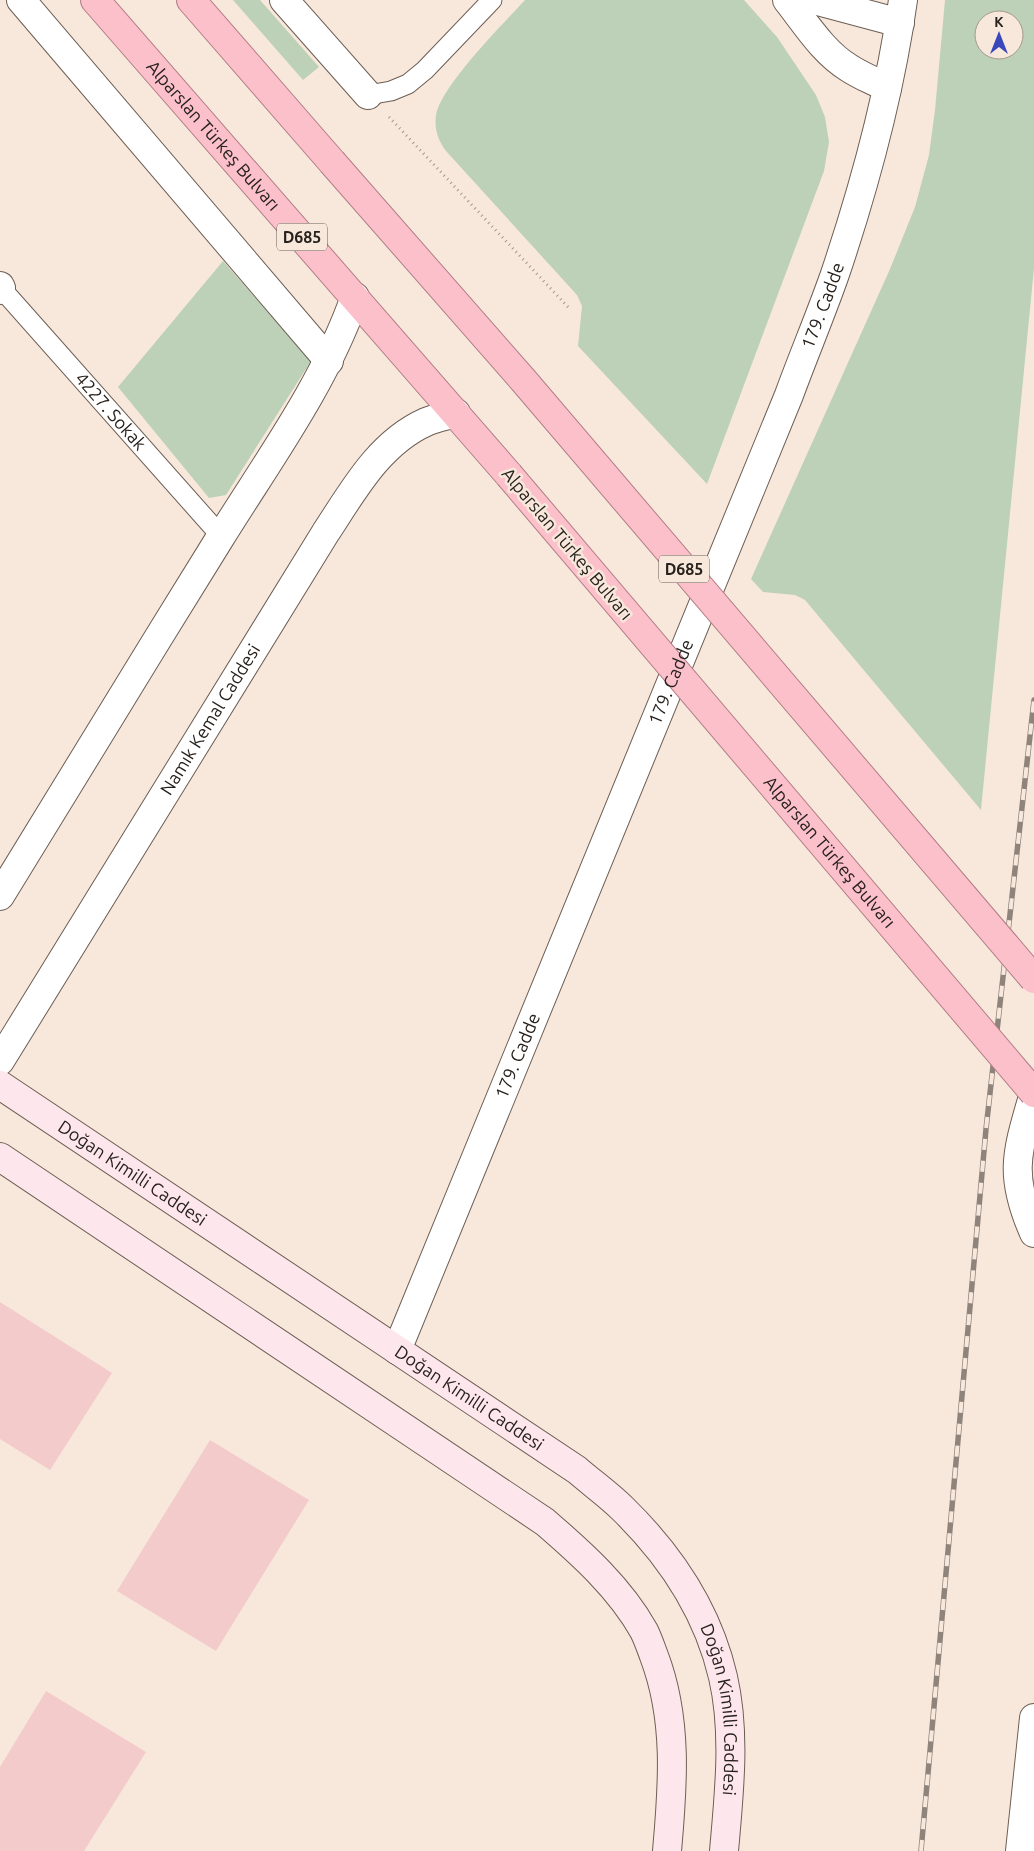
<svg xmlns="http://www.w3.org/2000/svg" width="1034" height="1851" font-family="Ubuntu,sans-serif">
<rect width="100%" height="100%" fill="#f8e8dc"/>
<!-- green -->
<g fill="#bcd1b7" fill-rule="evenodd">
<path d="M233 0H260L319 67 303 80Z"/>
<path d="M525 0H744L777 37 816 95 825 117 829 142 824 171 707 484 578 346 582 306 577 295 446 151C438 140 434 129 436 115 441 86 503 24 525 0Z"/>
<path d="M945 0H1034V268L981 810 805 600 795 595 763 592 751 579 890 269 915 207 929 155 935 110ZM984 20H1014V50H984Z"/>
<path d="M223 261 311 361 226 495 209 498 118 387Z"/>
</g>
<!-- building -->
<g fill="#f2cbca">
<path d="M0 1302 112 1373 50 1470 0 1439Z"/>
<path d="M210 1440 309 1500 216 1651 117 1591Z"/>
<path d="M46 1691 146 1752 84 1851H0V1767Z"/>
</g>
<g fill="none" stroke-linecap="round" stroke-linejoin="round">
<!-- service casing -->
<g stroke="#6c5e54" stroke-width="21">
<g id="service">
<path d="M368 95 391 91 408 84 425 70 492 0"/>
<path id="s1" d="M1 288 221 536"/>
</g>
</g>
<!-- minor casing -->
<g stroke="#6c5e54" stroke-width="30">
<g id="minor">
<path d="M21 0 329 361"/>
<path d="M284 0 368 95"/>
<path d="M787 0C806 24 823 52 849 68 861 76 875 81 887 88"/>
<path d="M814 0 900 23"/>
<path d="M0 286 1 288 0 290"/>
<path d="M1034 1093C1017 1152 1008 1174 1034 1233"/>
<path id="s2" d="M397 1350 789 395C804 354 821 314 835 274 865 185 890 93 903 0"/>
<path d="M1020 1851 1034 1718"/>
</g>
</g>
<!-- tertiary casing -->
<g stroke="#6c5e54" stroke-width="30">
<g id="tertiary">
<path d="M0 896C73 777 146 657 220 538 269 459 324 385 355 297"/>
<path id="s3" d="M0 1061 326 532C353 491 379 443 426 422 435 418 446 416 456 413"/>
</g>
</g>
<!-- secondary casing -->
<g stroke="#6c5e54" stroke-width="30">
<g id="secondary">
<path id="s4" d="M0 1085 577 1470C592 1483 609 1495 623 1509 671 1556 708 1612 723 1677 736 1733 729 1794 724 1851"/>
<path d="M0 1157 545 1522C582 1554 620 1588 644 1631 648 1639 651 1648 654 1656 678 1719 673 1785 667 1851"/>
</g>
</g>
<!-- trunk casing -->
<g stroke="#b17e86" stroke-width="30">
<g id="trunk">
<path id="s5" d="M95 0 509 475"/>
<path d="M191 0 332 162"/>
</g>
</g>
<!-- path -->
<path stroke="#a3978e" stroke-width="3" stroke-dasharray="1 4" stroke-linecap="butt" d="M389 117 569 308"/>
<!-- service -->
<use href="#service" stroke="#fff" stroke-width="19"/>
<!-- minor -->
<use href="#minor" stroke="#fff" stroke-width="28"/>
<!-- tertiary -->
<use href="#tertiary" stroke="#fff" stroke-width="28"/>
<!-- secondary -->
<use href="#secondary" stroke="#fee7ec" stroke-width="28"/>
<!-- trunk -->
<use href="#trunk" stroke="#fcc0cb" stroke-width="28"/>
<!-- rail casing -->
<g stroke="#8f847c" stroke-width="5.5">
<path id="rail" d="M921 1851 986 1129 1034 700"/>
</g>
<!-- rail -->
<use href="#rail" stroke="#f8e8dc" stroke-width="4" stroke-dasharray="11" stroke-linecap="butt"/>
<!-- trunk-bridge casing -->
<g stroke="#b17e86" stroke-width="30" stroke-linecap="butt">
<g id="trunk-bridge">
<path d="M332 162 524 381 1034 979"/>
<path id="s6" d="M509 475 1034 1093"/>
</g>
</g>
<!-- trunk-bridge -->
<use href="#trunk-bridge" stroke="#fcc0cb" stroke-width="28"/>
</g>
<g text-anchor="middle" stroke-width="5" stroke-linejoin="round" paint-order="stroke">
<!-- shield labels -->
<g fill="#f8e8dc" stroke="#665d56" stroke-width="1">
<rect x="277" y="223.5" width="50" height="27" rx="4"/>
<rect x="659" y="555.5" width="50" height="27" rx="4"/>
</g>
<g font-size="16" font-weight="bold" fill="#27211d">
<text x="302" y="243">D685</text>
<text x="684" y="575">D685</text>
</g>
<!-- street labels -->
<g font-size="18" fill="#27211d" stroke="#f8e8dc">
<text dy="6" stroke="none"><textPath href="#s5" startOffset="180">Alparslan Türkeş Bulvarı</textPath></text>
<text dy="6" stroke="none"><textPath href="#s2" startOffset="1128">179. Cadde</textPath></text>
<text dy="6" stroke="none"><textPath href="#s1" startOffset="165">4227. Sokak</textPath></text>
<text transform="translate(567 544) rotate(50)" y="6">Alparslan Türkeş Bulvarı</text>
<text dy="6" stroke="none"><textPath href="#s2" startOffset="722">179. Cadde</textPath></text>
<text dy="6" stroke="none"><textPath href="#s3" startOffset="401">Namık Kemal Caddesi</textPath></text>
<text dy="6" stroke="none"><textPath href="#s6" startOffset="495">Alparslan Türkeş Bulvarı</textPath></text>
<text dy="6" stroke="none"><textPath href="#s2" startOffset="318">179. Cadde</textPath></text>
<text dy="6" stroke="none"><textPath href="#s4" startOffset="159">Doğan Kimilli Caddesi</textPath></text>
<text dy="6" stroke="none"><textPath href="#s4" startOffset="564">Doğan Kimilli Caddesi</textPath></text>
<text dy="6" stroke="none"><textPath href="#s4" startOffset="984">Doğan Kimilli Caddesi</textPath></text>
</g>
</g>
<!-- north arrow -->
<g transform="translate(999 35)"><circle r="24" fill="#f8e8dc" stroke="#a49890"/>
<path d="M0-4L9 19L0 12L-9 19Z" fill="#3a47ba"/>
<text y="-8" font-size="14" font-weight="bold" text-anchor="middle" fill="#27211d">K</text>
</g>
</svg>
